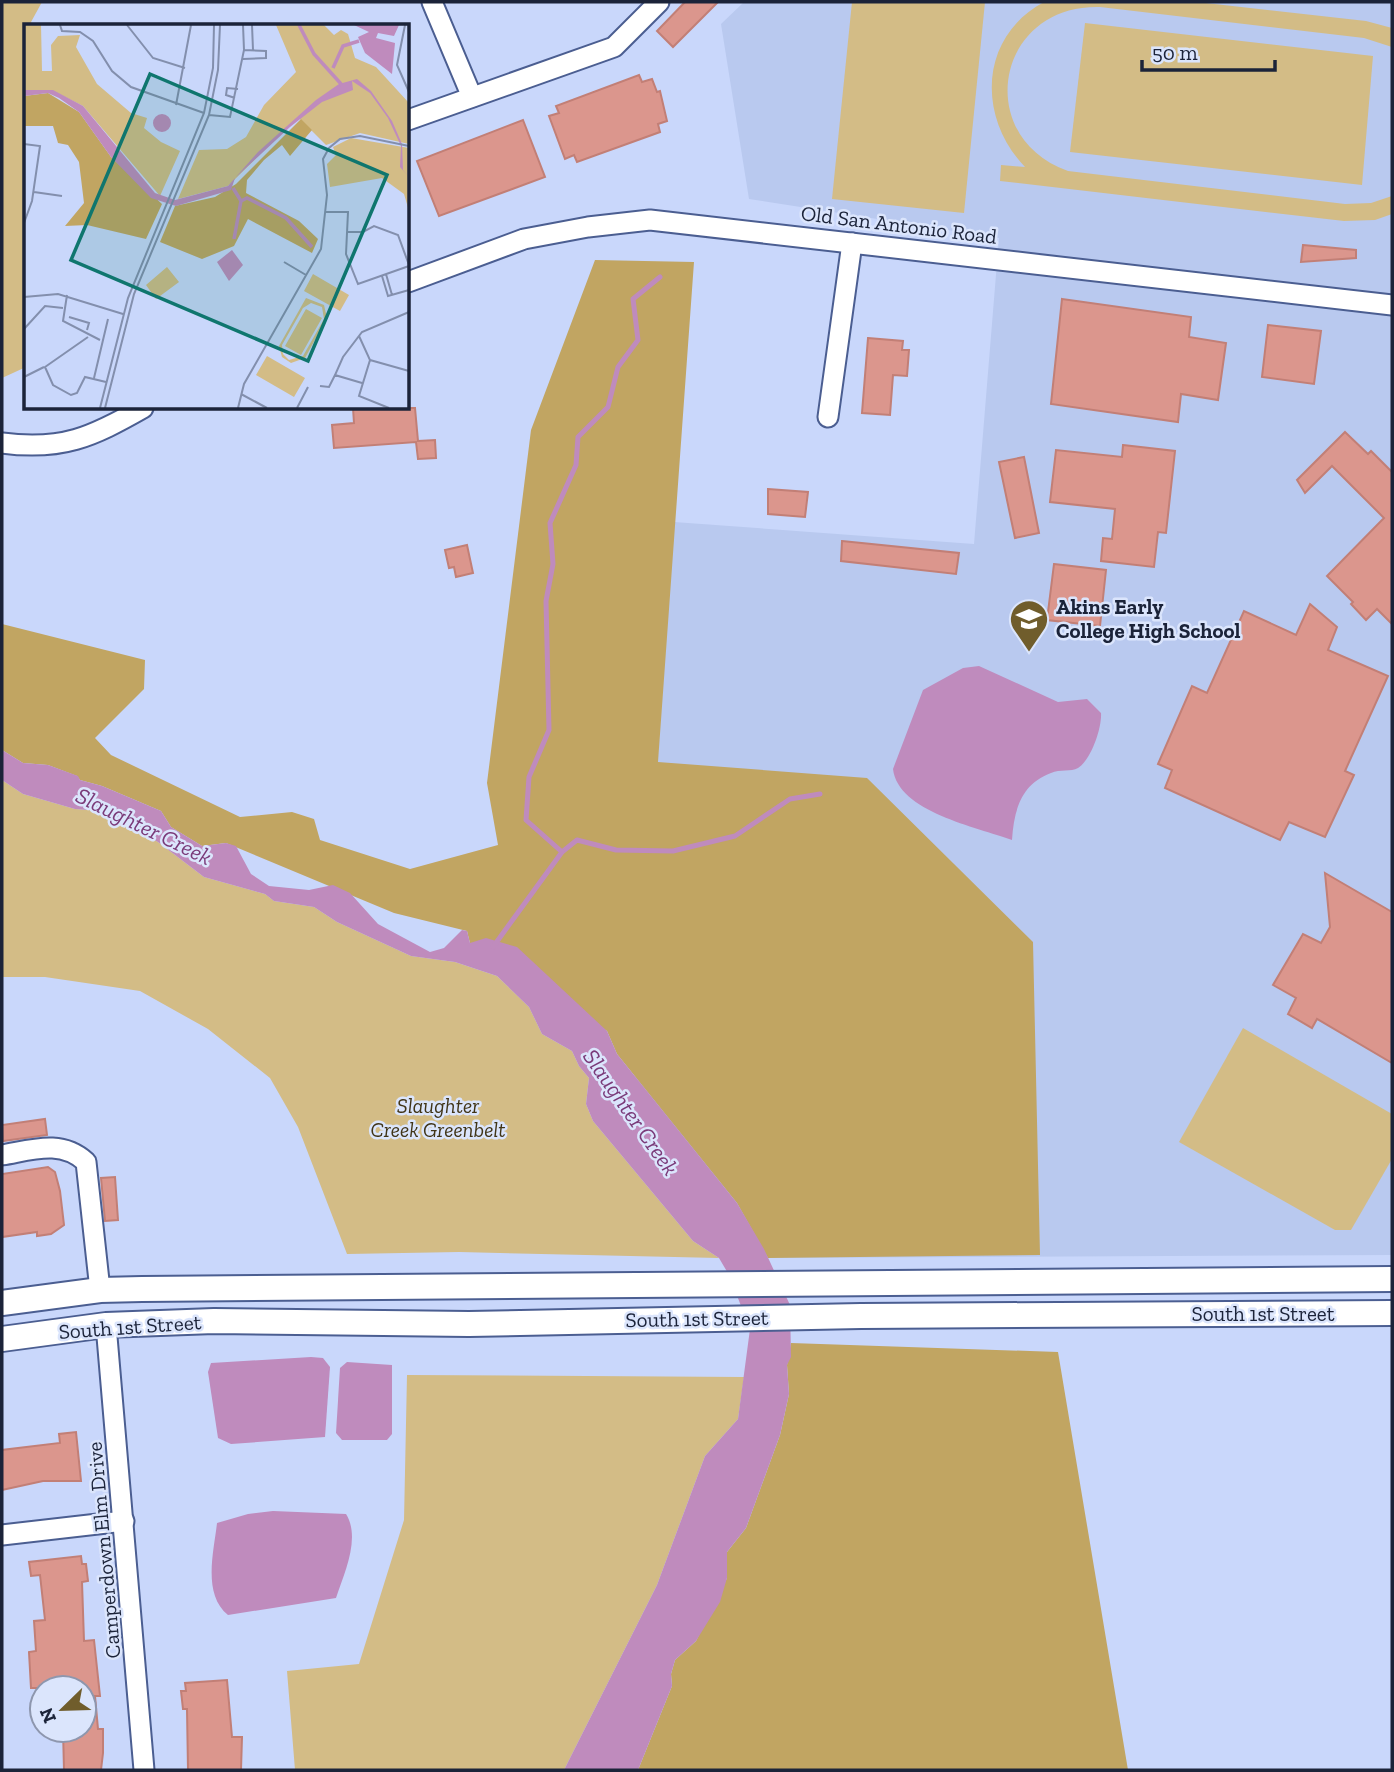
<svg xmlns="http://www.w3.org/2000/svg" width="1394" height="1772" font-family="'Zilla Slab',serif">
<rect width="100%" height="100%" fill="#c9d7fb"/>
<!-- built -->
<path fill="#b9c9ef" d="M744 2H1392V1255L768 1258 737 1203 636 1079 674 522 974 544 999 238 749 199 721 24Z"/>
<!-- green -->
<g fill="#d3bc86">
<path d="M2 2H42L31 22 34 26H26V367L2 378Z"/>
<path d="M852 2H985L964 213 832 199Z"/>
<path d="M1044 2H1197L1366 21 1392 28V47L1364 38 1100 7C996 4 972 137 1068 171L1345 204 1371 203 1392 196V214L1375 220 1344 221 1000 181 1001 165 1025 167C977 117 979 37 1044 2Z"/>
<path d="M1085 23 1373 56 1362 185 1070 152Z"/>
<path d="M2 780 23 794 75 809 103 811 158 842 204 877 265 894 274 901 314 907 337 922 411 956 455 962 497 976 529 1007 542 1034 572 1051 579 1066 589 1078 586 1104 593 1121 693 1241 719 1258 459 1252 347 1254 298 1127 270 1078 208 1029 140 991 45 977H2Z"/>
<path d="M1243 1028 1392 1114V1159L1351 1230H1335L1179 1142Z"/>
<path d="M407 1375 744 1377 738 1419 705 1456 657 1585 564 1770H295L287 1671 359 1664 404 1520Z"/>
</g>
<!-- forest -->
<g fill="#c1a562">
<path d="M595 260 694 262 658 762 867 778 1033 942 1040 1255 768 1258 737 1203 617 1054 607 1031 470 943 467 931 394 913 226 843 202 846 171 827 161 811 102 786 80 780 77 776 48 765 23 763 2 750V624L145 660 144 689 95 738 111 755 240 817 292 812 314 819 320 840 410 869 498 845 487 783 531 430Z"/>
<path d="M791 1343 1058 1352 1128 1770H638L672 1686 671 1674 675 1660 696 1641 727 1578V1552L746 1528 780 1435 789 1394 787 1365Z"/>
</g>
<!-- water -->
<g fill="#bf8bbd">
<path d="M979 666 1058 702 1087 699 1101 713C1102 728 1091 760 1078 768 1071 772 1060 769 1051 773 1021 784 1014 810 1012 840 977 827 898 812 893 769L923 690 963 668Z"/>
<path d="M2 750 23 763 48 765 78 776 80 780 102 786 161 811 171 827 202 846 226 843 236 846 251 874 269 886 309 890 333 885 350 893 378 924 430 952 444 948 462 930 467 931 470 943 486 938 517 947 607 1031 617 1054 737 1203 764 1249 790 1305 791 1357 787 1365 789 1394 780 1435 746 1528 727 1552V1578L720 1602 696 1641 675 1660 671 1674 672 1686 638 1770H564L657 1585 705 1456 738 1419 750 1329 729 1275 719 1258 693 1241 593 1121 586 1104 589 1078 579 1066 572 1051 542 1034 529 1007 497 976 455 962 411 956 337 922 314 907 274 901 265 894 204 877 158 842 103 811 75 809 23 794 2 780Z"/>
<path d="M311 1357 323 1358 330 1367 325 1437 231 1444 218 1438 208 1372 211 1363Z"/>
<path d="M347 1362 392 1365V1434L387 1440H342L336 1433 340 1368Z"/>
<path d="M273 1511 346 1514C361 1538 344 1574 336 1598L228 1615C202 1594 214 1551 217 1523L248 1514Z"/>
</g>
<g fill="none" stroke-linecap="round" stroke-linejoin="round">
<!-- stream -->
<g stroke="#bf8bbd" stroke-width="5">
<path d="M562 852 577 840 616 850 673 851 735 836 790 799 820 794"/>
<path d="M493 947 562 852 526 820 529 777 549 730 546 601 553 564 550 523 576 465 578 437 608 407 618 367 638 340 633 299 660 277"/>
</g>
</g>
<!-- building -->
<g fill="#db968d" stroke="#c27f76" stroke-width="2">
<path d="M685 2H718L673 47 657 31Z"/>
<path d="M639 75 642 82 652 79 657 92 660 91 667 121 658 124 660 132 577 162 574 155 565 159 549 116 559 113 556 106Z"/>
<path d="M523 120 545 177 439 216 417 161Z"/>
<path d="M1303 245 1356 250V258L1301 262Z"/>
<path d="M1062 299 1191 317 1189 337 1226 343 1218 400 1181 394 1178 422 1051 404Z"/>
<path d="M1268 325 1321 331 1314 384 1262 377Z"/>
<path d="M868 338 903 341 902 350H909L907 376 893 375 890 415 862 413Z"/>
<path d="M353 408H415L418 441 435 440 436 458 418 459 416 442 334 448 332 425 354 423Z"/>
<path d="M1345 432 1368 454 1371 451 1392 472V624L1377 609 1366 620 1351 604 1353 602 1327 576 1384 518 1332 466 1305 493 1297 480Z"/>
<path d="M1123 445 1175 451 1166 533 1158 532 1154 567 1101 561 1103 538 1112 539 1115 509 1050 502 1056 450 1122 457Z"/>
<path d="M1024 457 1039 533 1015 538 999 462Z"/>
<path d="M768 489 808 492 805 517 768 514Z"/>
<path d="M842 541 959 553 956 574 841 561Z"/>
<path d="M467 545 473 573 456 577 454 567 449 568 445 550Z"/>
<path d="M1054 564 1106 570 1100 626 1047 620Z"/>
<path d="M1310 604 1337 627 1328 650 1388 676 1345 771 1354 775 1325 837 1289 822 1280 840 1165 788 1172 770 1158 764 1192 686 1207 693 1244 611 1296 635Z"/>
<path d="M1325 873 1392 912V1063L1317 1019 1312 1028 1288 1014 1296 998 1273 985 1303 934 1321 943 1330 927Z"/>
<path d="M45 1119 47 1135 3 1141 2 1125Z"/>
<path d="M48 1167 55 1172 60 1191 64 1225 51 1234 37 1236V1232L2 1237V1174Z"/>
<path d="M115 1177 118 1220 105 1221 101 1178Z"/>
<path d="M76 1432 81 1481H43L2 1490V1450L60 1443 59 1434Z"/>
<path d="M81 1556 82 1564H86L88 1581 82 1582 84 1641 94 1640 100 1696H95L98 1729H103V1753L101 1770H64L63 1730H84V1688H31L29 1652 36 1651 34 1621 45 1620 40 1575 31 1576 29 1562Z"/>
<path d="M227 1680 232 1737H242L241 1770H188L187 1709H183L181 1691H186L185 1683Z"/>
</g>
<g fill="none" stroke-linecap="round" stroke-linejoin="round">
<!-- minor casing -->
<g stroke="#4b5e91" stroke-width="23">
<g id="minor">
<path d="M432 2 472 97"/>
<path d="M408 120 614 47 659 2"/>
<path d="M408 282 524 239 588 227 650 220 1392 305"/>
<path d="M828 417 852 243"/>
<path d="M2 443C62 451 92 437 143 408"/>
<path d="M2 1155C32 1150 61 1139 86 1162L100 1290"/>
<path d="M106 1325 144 1770"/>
<path d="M2 1535 124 1521"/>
</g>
</g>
<!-- major casing -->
<g stroke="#4b5e91" stroke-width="28">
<g id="major">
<path d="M2 1303 100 1290 142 1289 1392 1279"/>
<path d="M2 1339 106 1325 214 1321 469 1324 861 1316 1392 1313"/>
</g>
</g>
<!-- minor -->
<use href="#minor" stroke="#fff" stroke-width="19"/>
<!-- major -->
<use href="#major" stroke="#fff" stroke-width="24"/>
</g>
<!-- icons -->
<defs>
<g id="school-pin" transform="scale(2.0125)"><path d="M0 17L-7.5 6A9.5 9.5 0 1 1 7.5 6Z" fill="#705d2c" stroke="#dbe5fc"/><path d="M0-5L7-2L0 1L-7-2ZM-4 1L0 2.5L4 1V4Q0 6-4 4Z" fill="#fff"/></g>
</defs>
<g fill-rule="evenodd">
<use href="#school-pin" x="1029" y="619"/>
</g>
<g text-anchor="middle" stroke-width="5" stroke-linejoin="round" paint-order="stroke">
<!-- street labels -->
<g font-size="21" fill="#1b2339" stroke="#dbe5fc">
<text transform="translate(899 225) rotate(7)" y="7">Old San Antonio Road</text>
<text x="1263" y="1321">South 1st Street</text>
<text transform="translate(697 1319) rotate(-1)" y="7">South 1st Street</text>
<text transform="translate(130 1327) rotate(-4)" y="7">South 1st Street</text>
<text transform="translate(104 1550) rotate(-95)" y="7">Camperdown Elm Drive</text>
</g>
<!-- poi labels -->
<g font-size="21" font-weight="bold" fill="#1b2339" stroke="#dbe5fc" text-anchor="start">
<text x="1056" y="614">Akins Early<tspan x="1056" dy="24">College High School</tspan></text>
</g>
<!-- park labels -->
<g font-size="21" font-style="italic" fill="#403416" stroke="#dbe5fc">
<text x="438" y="1113">Slaughter<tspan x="438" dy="24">Creek Greenbelt</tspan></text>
</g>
<!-- water labels -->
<g font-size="23" font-style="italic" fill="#7a3a79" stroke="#dbe5fc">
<text transform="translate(144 826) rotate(26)" y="8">Slaughter Creek</text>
<text transform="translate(631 1112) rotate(55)" y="8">Slaughter Creek</text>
</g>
</g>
<!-- overview -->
<g transform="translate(24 24)">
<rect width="385" height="385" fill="#c9d7fb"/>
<path d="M0 1H17L18 47H28L27 21 34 12 56 11 52 23 73 60 107 89 123 94 120 104 137 118 156 127 136 172 59 82 29 67 0 66ZM252 1H300L310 11 317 6 324 10 331 34 352 43 385 79V120L336 109 302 121 274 93 204 162 154 175 175 126 203 125 222 113 240 81 272 48ZM327 114 385 124V187L380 170 358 154 306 163 303 140 312 131 309 123ZM143 243 155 258 132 275 122 261ZM289 250 325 271 316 287 280 267ZM282 274 300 281 303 294 281 334 267 339 258 333 255 322ZM287 279 298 283 300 295 279 332 265 336 259 330 258 321 279 284ZM282 285 298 294 277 331 261 322ZM243 332 281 354 270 373 232 351Z" fill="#d3bc86" fill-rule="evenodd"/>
<path d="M24 69 55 88 87 133 138 180 122 215 63 201 41 202 60 179 55 138 44 121 34 119 29 102H0V72ZM277 95 288 106 266 132 258 121 240 136 223 156 222 169 275 197 294 215 288 229 224 195 210 222 178 235 136 218 151 182 191 173 212 160Z" fill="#c1a562"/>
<path d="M330 1H375L370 12 354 9 352 14 371 19 368 50 341 29 334 13 345 8ZM333 55 347 67 368 97 378 120 379 146 385 153 376 143 377 122 364 94 346 69 328 57 329 66 298 78 266 103 211 154 207 166 152 182 127 174 87 133 55 88 35 74 24 69 0 72V66H29L59 82 131 169 151 176 204 162 234 128 292 76 315 60ZM129 99a9 9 0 1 1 18 0a9 9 0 1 1-18 0ZM208 226 219 241 205 257 193 238Z" fill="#bf8bbd"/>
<path fill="none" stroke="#bf8bbd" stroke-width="3.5" d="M275 1 290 30 318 61M309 44 319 22 335 17M209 164 217 177 223 174 262 194 288 223M210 215 217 177"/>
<path fill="none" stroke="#838fad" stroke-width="2" d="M36 1 38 7 56 8 69 17 88 47 107 63 180 89M103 1 129 34 161 44M228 1 229 26M381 1 373 41 385 68M219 35 242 34V27L220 26M211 74 202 71 203 64 214 65M152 81 167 1M185 91 206 93 220 26 219 1M0 120 16 122 8 177 0 199M10 168 38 172M302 188H324L322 230 334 260 385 242M323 208H339L350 202 374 211 385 241M260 238 282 251M362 250 368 271M358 252 364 272 385 266M43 271 39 297 76 316M0 273 34 270 99 290M45 293 65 299 63 306M0 305 21 282 39 284M335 312 346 336 335 372 365 384M64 313 21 343 29 361 47 371 53 369 61 353 82 358M346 336 385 347M0 353 20 343M70 354 84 295M338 359 311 351 319 333 338 308 385 288M296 362 305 363 311 351M217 370 243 384M76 384 104 274 180 89 189 44 190 1M81 384 110 270 185 91 194 46 196 1M214 384 220 360 297 225 303 171 299 135 305 124 316 115 336 112 385 122M273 384 284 363"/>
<path fill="#0f766e" fill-opacity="0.15" stroke="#0f766e" stroke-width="3.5" d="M126 50 363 151 284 337 47 236Z"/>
<rect width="385" height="385" fill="none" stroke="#1b2339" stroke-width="3.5"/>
</g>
<!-- border -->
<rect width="1394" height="1772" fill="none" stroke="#1b2339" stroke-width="7"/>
<!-- north arrow -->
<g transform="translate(63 1709) rotate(247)"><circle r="33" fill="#dbe5fc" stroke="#8e97ae" stroke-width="2"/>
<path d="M0-5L12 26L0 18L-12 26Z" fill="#705d2c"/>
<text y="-10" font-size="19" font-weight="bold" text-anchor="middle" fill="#1b2339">N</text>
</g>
<!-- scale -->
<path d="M1142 60v10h133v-10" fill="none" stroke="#1b2339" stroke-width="3.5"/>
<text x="1152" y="60" font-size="21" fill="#1b2339" stroke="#dbe5fc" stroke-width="5" paint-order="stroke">50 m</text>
</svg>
